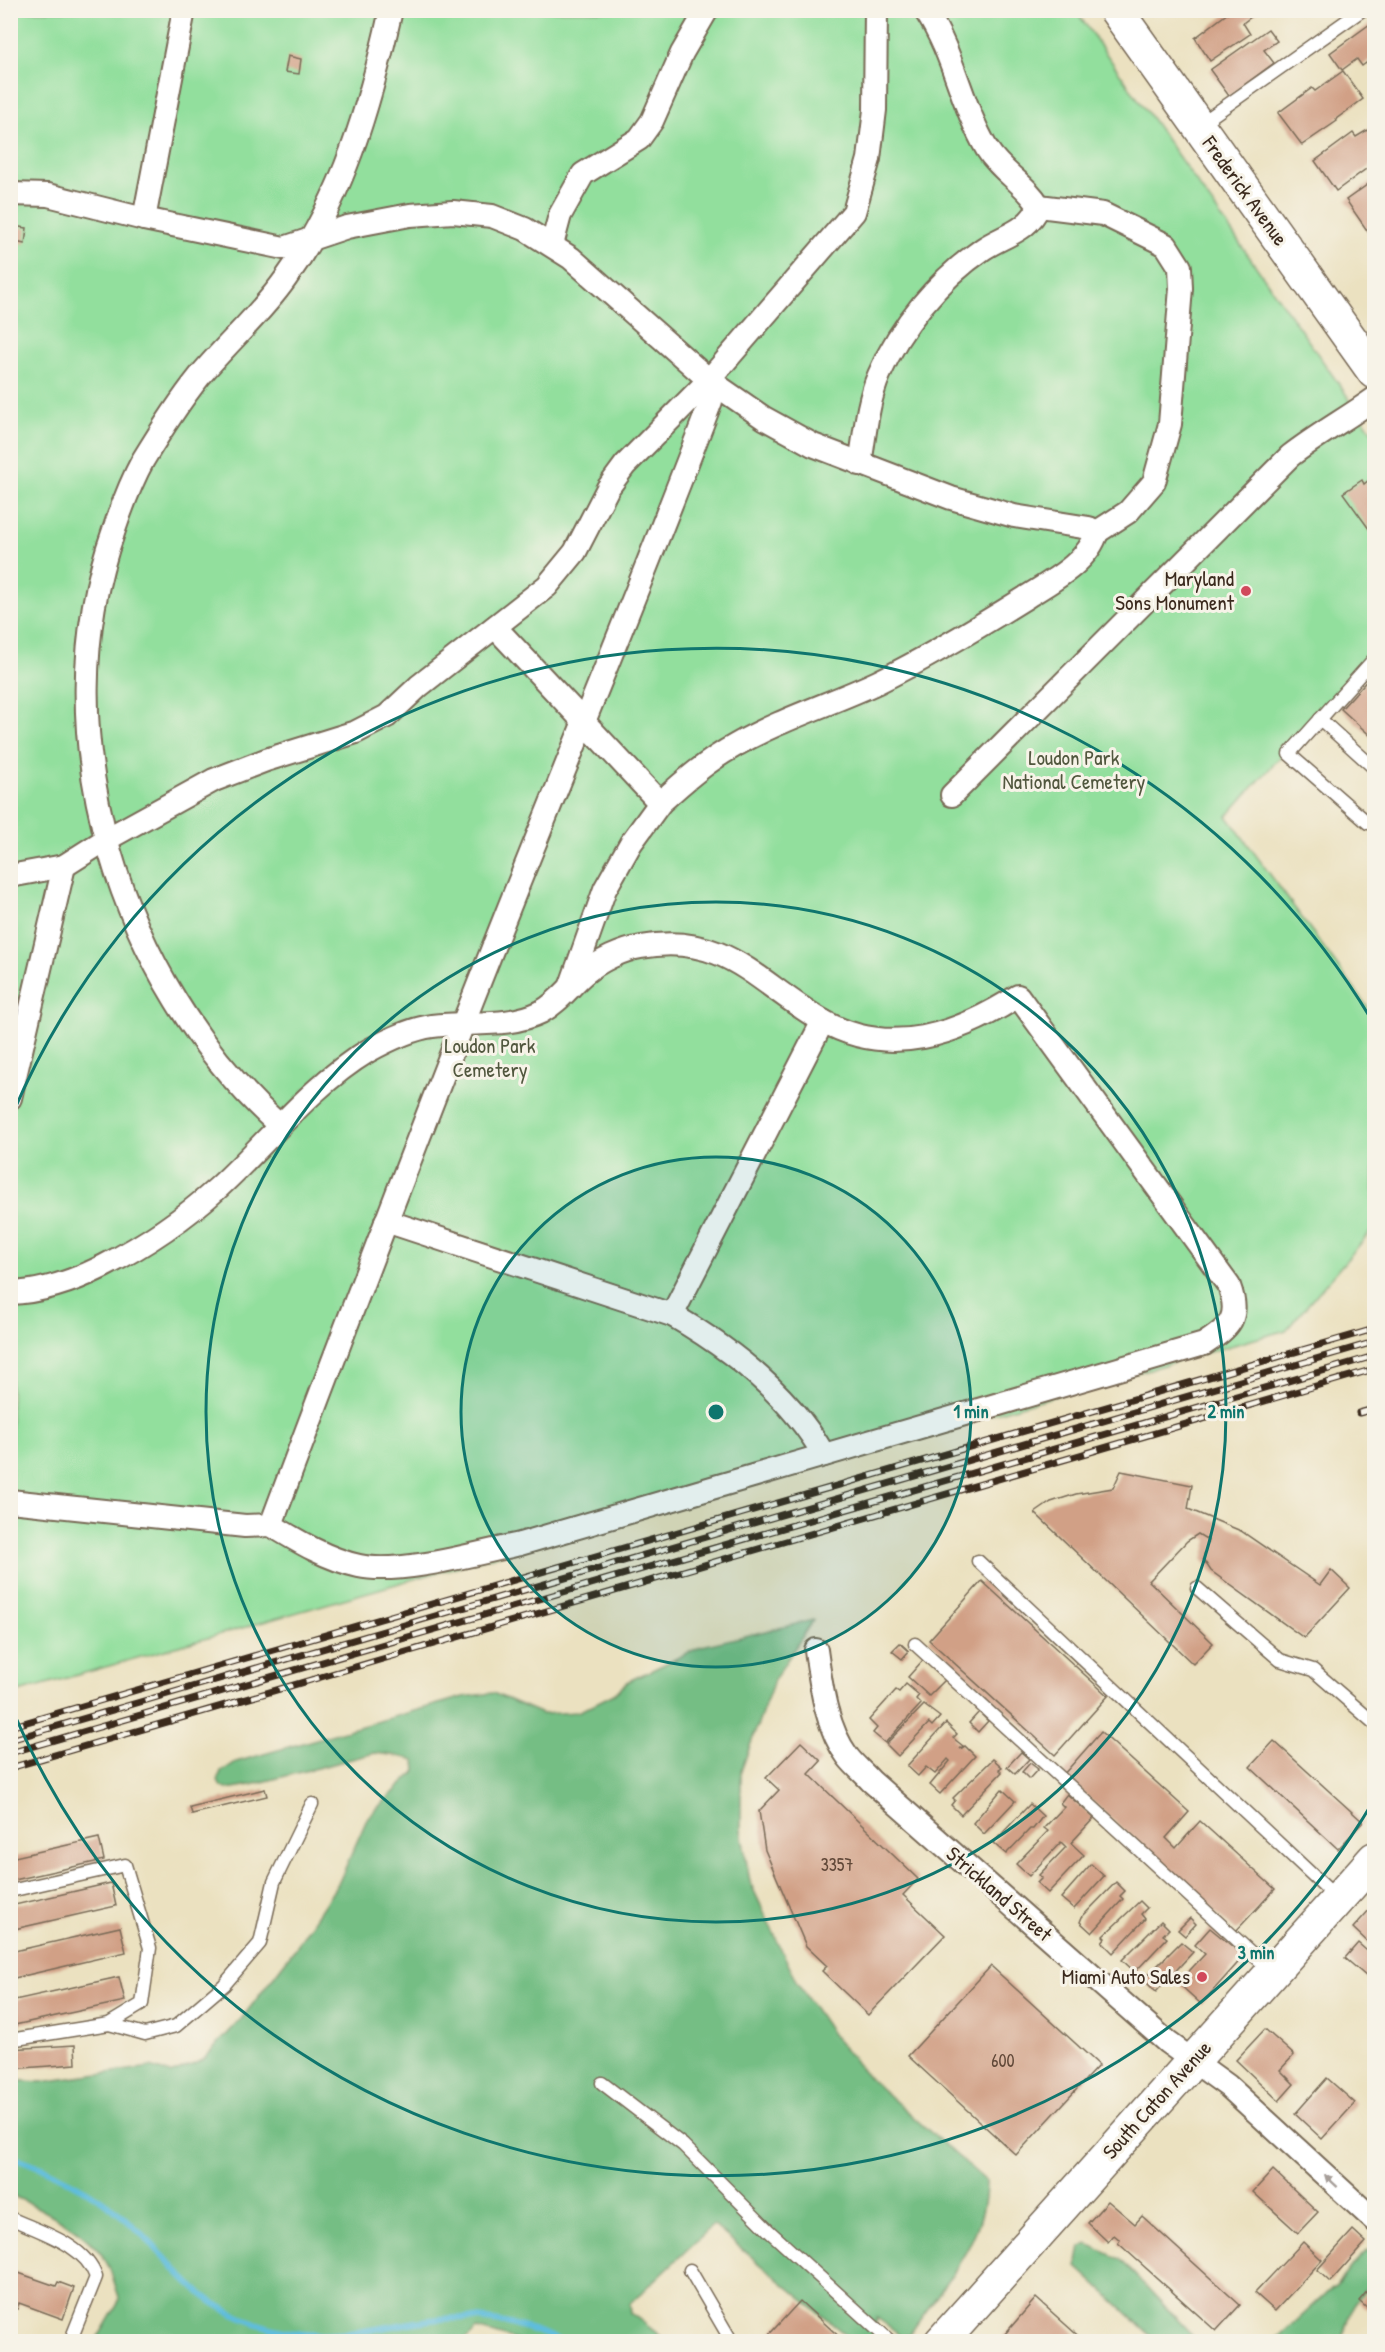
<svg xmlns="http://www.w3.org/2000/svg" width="1385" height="2352" font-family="'Patrick Hand',sans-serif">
<rect width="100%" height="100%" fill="#f7f3e8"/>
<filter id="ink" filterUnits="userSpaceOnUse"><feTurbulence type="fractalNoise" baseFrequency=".0167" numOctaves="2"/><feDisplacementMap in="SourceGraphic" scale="12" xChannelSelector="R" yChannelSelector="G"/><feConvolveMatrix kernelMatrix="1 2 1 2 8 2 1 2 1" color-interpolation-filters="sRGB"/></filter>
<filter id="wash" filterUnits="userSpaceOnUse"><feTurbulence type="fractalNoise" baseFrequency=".008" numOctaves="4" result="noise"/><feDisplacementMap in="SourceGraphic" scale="24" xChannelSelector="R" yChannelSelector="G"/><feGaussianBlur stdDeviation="1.35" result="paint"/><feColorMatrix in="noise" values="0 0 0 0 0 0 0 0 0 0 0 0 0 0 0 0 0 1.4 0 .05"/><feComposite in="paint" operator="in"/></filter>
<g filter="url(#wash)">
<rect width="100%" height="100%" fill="#ebe1c0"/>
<!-- green -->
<path fill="#92df9d" stroke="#66845e" stroke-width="1.5" d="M11 11H1076L1374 434V653L1227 816 1374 1016V1228L1286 1330 11 1694Z"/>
<!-- forest -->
<g fill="#75be84" stroke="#587451" stroke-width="1.5">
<path d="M813 1620 774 1680 741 1771V1830L750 1882 797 1983 834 2037 870 2079 986 2181C987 2240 941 2287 910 2334L901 2335 877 2318 873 2339 870 2341H853L713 2225 630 2304 631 2313 667 2341H519L477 2329 463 2342 96 2341 120 2300C116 2289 113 2276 108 2265 93 2234 41 2208 11 2195L10 2080 41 2082 151 2067 171 2074 203 2060 242 2018 297 1946 339 1882 368 1817 416 1771 415 1760 399 1756 375 1753 251 1785 227 1789 221 1787 218 1781 221 1772 236 1762 463 1697 493 1693 542 1714 578 1712 614 1694 629 1681 702 1646Z"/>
<path d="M1087 2244 1120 2259 1198 2341H1157L1077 2267 1081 2247Z"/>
<path d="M1369 2250 1374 2252V2277L1353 2306 1342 2341H1275L1331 2289C1347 2280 1352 2260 1369 2250Z"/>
</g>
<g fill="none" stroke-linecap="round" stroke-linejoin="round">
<!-- stream -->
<path stroke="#5fbddd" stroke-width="6" d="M10 2156C51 2170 89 2188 122 2216 173 2258 187 2299 255 2323 323 2347 363 2329 430 2320 474 2314 523 2323 563 2342"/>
</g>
<g id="blocks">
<!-- building -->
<g fill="#d1a086">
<path d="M1232 10H1260L1243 23 1250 34 1210 61 1195 38Z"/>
<path d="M1370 24 1374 30V57L1362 66 1357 59 1342 70 1330 53Z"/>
<path d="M1268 29 1277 41 1264 50 1274 63 1229 96 1210 70Z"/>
<path d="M288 56 301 59 299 74 285 72Z"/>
<path d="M1343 71 1363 99 1336 119 1337 121 1302 145 1278 113 1312 88 1315 91Z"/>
<path d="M1374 126V163L1336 191 1315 161 1353 133 1356 137Z"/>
<path d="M1374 180V237L1373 239 1346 200Z"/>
<path d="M11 226 27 228 25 244 10 241Z"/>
<path d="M1370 479 1374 485V532L1372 533 1343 493 1362 480 1364 484Z"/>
<path d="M1374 673V739L1341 709Z"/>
<path d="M1121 1471 1192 1485 1188 1509 1241 1531 1320 1585 1331 1570 1350 1588 1304 1638 1211 1571 1203 1559 1208 1540 1198 1534 1187 1541 1149 1581 1213 1643 1193 1664 1035 1513 1051 1502 1076 1494 1113 1488Z"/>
<path d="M982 1581 1108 1696 1055 1755 929 1640Z"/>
<path d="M900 1643 909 1651 902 1659 892 1651Z"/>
<path d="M923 1660 945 1680 929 1696 908 1677Z"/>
<path d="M906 1684 919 1695 916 1699 921 1704 885 1743 873 1733 877 1728 869 1720 896 1690 899 1692Z"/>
<path d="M924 1705 940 1717 932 1726 929 1723 898 1756 886 1744Z"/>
<path d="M979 1712 988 1721 978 1732 969 1723Z"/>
<path d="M946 1723 957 1734 953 1738 963 1746 960 1749 965 1746 975 1756 940 1794 930 1785 950 1761 948 1759 935 1774 926 1767 918 1776 907 1766Z"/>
<path d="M1101 1732 1189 1812 1166 1838 1176 1848 1200 1821 1275 1889 1236 1931 1063 1775Z"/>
<path d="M1274 1741 1363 1822 1338 1849 1250 1767Z"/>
<path d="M801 1742 821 1761 809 1774 918 1879 903 1895 945 1935 868 2015 822 1971 827 1966 806 1946 765 1850 759 1811 779 1790 766 1778Z"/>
<path d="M1021 1752 1029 1759 1015 1774 1007 1767Z"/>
<path d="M993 1759 1002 1767 999 1769 1002 1772 961 1815 951 1805 955 1800 953 1798Z"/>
<path d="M1030 1763 1038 1769 1029 1779 1022 1772Z"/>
<path d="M265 1789 267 1796 192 1814 190 1807Z"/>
<path d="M1002 1789 1015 1801 984 1834 973 1823Z"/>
<path d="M1067 1794 1094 1818 1071 1843 1084 1855 1048 1893 1037 1883 1042 1878 1039 1875 1066 1847 1061 1842 1029 1876 1016 1864 1048 1831 1044 1828 1064 1807 1060 1803Z"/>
<path d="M1030 1804 1043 1816 1033 1829H1030L1006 1854 993 1843Z"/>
<path d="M99 1838 104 1860 10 1881V1858Z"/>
<path d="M1091 1864 1104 1876 1074 1909 1061 1898Z"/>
<path d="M1116 1882 1125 1891 1120 1896 1123 1899 1092 1933 1080 1922 1082 1917Z"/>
<path d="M111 1883 116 1906 10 1930V1906Z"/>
<path d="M1140 1901 1147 1908 1141 1914 1145 1919 1113 1953 1102 1942 1105 1938 1103 1936Z"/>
<path d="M1371 1908 1374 1911V1948L1353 1928Z"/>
<path d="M1190 1918 1196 1924 1185 1936 1178 1930Z"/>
<path d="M1161 1921 1169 1929 1163 1935 1167 1938 1135 1972 1122 1960Z"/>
<path d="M120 1927 126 1952 10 1979V1952Z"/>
<path d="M1210 1928 1244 1956 1201 2004 1178 1983 1205 1954 1195 1945Z"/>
<path d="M1181 1942 1193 1952 1156 1992 1145 1981 1147 1976Z"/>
<path d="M1358 1943 1374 1957V1983L1345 1958Z"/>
<path d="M991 1966 1099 2065 1016 2155 908 2056Z"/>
<path d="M119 1977 125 2001 10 2026V2001Z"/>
<path d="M1265 2029 1294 2055 1280 2070 1294 2084 1279 2101 1236 2060Z"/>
<path d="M75 2045 76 2064 10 2069V2049Z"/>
<path d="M1327 2078 1355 2103 1322 2139 1295 2114Z"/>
<path d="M1273 2170 1318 2212 1298 2233 1253 2192Z"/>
<path d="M1108 2201 1135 2224 1142 2216 1240 2305 1216 2331 1118 2243 1120 2240 1114 2235 1108 2242 1088 2223Z"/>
<path d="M1353 2230 1366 2242 1330 2282 1317 2270Z"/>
<path d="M1303 2242 1322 2260 1275 2311 1255 2293Z"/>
<path d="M10 2270 56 2286 58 2282 74 2288 63 2319 19 2303 17 2309 10 2307Z"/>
<path d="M1374 2283V2306L1370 2311 1359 2301Z"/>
<path d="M1036 2298 1085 2342H998Z"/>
<path d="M800 2301 845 2342 764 2340Z"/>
</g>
</g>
</g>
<g filter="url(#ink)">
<use href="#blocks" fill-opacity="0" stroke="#796a57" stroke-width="1.5"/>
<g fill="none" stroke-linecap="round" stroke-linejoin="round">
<!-- service casing -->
<g stroke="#796a57" stroke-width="15">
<g id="service">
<path d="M1199 125 1362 10"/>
<path d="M1374 659 1289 754 1368 823 1374 815"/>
<path d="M1320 719 1374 768"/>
<path d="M978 1561 1337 1898"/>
<path d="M1197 1588 1280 1660 1313 1670 1374 1723"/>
<path d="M915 1644 1271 1971"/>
<path d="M10 1891 125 1865 150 1948 142 2004 109 2024 10 2040"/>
<path d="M109 2024 145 2034 176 2026 224 1985 260 1943 274 1882 312 1804"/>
<path d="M602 2083 683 2145 769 2231 891 2342"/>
<path d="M10 2218C40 2232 85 2244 96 2277L70 2342"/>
<path d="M690 2270 732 2342"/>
</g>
</g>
<!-- minor casing -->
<g stroke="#796a57" stroke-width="26">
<g id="minor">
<path d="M10 194 48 195 144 219 284 248 347 227 410 215 453 212 492 216 525 229 571 258 709 380 764 418 813 445 951 498 1014 516 1089 528 1097 532C1088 563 1050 582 1025 598 977 628 929 657 878 682 831 704 781 719 736 745 707 761 684 781 660 803L495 627"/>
<path d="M1039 206 1103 214 1166 245 1180 267 1181 288 1170 424 1154 482 1128 512 1097 532"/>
<path d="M144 219 184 10"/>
<path d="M552 245 560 215 583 174 639 139 652 121 682 53 707 10"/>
<path d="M860 464C865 435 867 403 879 375 900 326 939 279 983 249 1004 235 1029 231 1039 206 1026 184 1001 172 987 149 961 105 954 53 925 10"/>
<path d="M952 795 1290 456C1317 435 1346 419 1374 399"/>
<path d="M10 876 64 866 105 840 214 780 266 760 356 732 387 716 419 686 547 586 575 552 608 488 625 465 709 380 854 212 869 159 875 110 876 10"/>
<path d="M571 985 605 889 631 843 660 803"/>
<path d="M10 1098 64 866"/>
<path d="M279 1125C120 983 41 733 114 530 122 506 131 482 143 460 160 432 179 402 199 377 227 343 261 314 286 278 343 199 370 104 391 10"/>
<path d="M386 1221 672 1315C733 1350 789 1394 824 1455"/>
<path d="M10 1293C43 1292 76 1280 104 1266 145 1245 185 1218 219 1187 268 1142 310 1086 368 1051 388 1040 410 1029 432 1026 468 1021 509 1028 541 1012 558 1003 570 986 584 974 599 961 622 950 641 947 726 931 759 985 823 1021 890 1059 959 1034 1018 996L1229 1286C1241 1318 1230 1327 1204 1344L520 1544C478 1553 399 1575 359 1566 327 1559 299 1542 271 1525"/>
<path d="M672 1315 823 1021"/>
<path d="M10 1501 245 1526 271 1525C347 1323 424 1121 504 920 573 747 645 575 711 401L709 380"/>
<path d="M816 1650C821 1685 826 1728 848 1757 855 1766 864 1773 871 1781L1167 2042 1228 2086 1374 2220"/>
</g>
</g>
<!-- primary casing -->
<g stroke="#796a57" stroke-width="36">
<g id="primary">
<path d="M1116 10 1374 372"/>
<path d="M941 2342 1374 1859"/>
</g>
</g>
<!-- service -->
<use href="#service" stroke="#fff" stroke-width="12"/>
<!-- minor -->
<use href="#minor" stroke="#fff" stroke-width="22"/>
<!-- primary -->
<use href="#primary" stroke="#fff" stroke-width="33"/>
<!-- rail casing -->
<g stroke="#3b2a1e" stroke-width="7">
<g id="rail">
<path d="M1359 1413 1374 1409"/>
<path d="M10 1727 1374 1329"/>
<path d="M10 1740 1374 1342"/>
<path d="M10 1753 1374 1356"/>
<path d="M10 1768 1374 1369"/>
</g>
</g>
<!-- rail -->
<use href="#rail" stroke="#f7f3e8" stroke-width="4.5" stroke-dasharray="14" stroke-linecap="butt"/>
</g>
<!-- one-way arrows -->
<defs><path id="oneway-solid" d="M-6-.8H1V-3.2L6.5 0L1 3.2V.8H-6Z" transform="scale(1.5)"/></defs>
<use fill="#a79f9a" href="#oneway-solid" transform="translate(1331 2181) rotate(-137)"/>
</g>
<!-- distance rings -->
<circle cx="716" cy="1412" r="255" fill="#0f766e" fill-opacity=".12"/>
<g fill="none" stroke="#0f766e" stroke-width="3">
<circle cx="716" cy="1412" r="255"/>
<circle cx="716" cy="1412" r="510"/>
<path d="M1374 1800A764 764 0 0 1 13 1711M13 1113A764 764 0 0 1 1374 1024"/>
</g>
<!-- markers -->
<g fill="#d1495b" stroke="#f7f3e8" stroke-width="2">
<circle cx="1246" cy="591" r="6"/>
<circle cx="1202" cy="1977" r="6"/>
</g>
<g text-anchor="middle" stroke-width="6" stroke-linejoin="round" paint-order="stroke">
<!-- number labels -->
<g font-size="18" fill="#604838">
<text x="837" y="1871">3357</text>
<text x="1003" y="2067">600</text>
</g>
<!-- street labels -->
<g font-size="21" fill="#3b2a1e" stroke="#f7f3e8">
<text transform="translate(1245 191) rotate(54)" y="7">Frederick Avenue</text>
<text transform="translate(999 1894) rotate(41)" y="7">Strickland Street</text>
<text transform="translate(1157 2100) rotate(-48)" y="7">South Caton Avenue</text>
</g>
<!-- poi labels -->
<g font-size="21" fill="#3b2a1e" stroke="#f7f3e8" text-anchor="end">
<text x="1234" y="586">Maryland<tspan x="1234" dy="24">Sons Monument</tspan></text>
<text x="1190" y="1984">Miami Auto Sales</text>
</g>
<!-- park labels -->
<g font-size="21" fill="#51573e" stroke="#f7f3e8">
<text x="1074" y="765">Loudon Park<tspan x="1074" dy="24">National Cemetery</tspan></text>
<text x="490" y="1053">Loudon Park<tspan x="490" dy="24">Cemetery</tspan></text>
</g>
</g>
<circle cx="716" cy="1412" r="9" fill="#0f766e" stroke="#f7f3e8" stroke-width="3"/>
<g font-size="18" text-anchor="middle" font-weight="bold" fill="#0f766e" stroke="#f7f3e8" stroke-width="6" stroke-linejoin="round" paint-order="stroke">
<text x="971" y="1418">1 min</text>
<text x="1226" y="1418">2 min</text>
<text x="1256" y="1959">3 min</text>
</g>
<!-- margin -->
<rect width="1385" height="2352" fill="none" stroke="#f7f3e8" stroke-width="36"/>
</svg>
